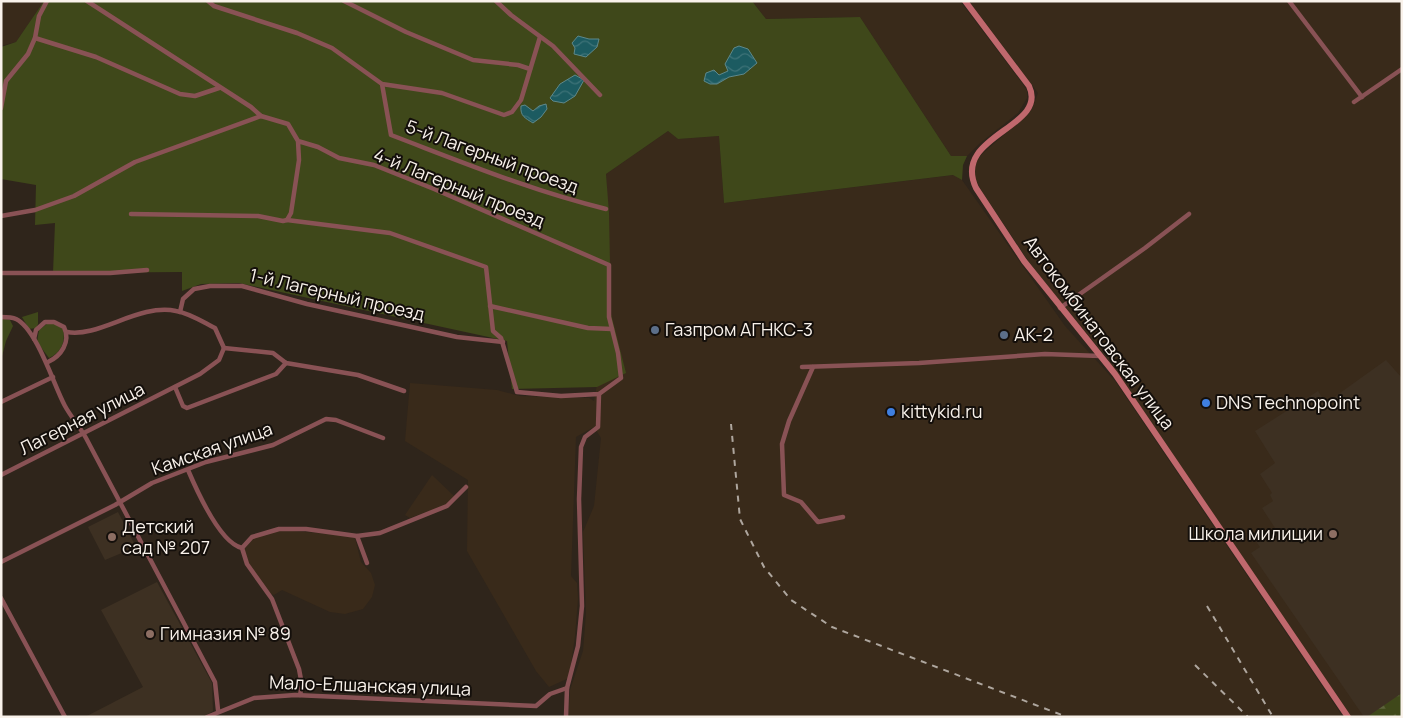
<svg xmlns="http://www.w3.org/2000/svg" width="1403" height="718" font-family="Manrope,sans-serif">
<defs>
<pattern id="forest-firs" width="22" height="20" patternUnits="userSpaceOnUse" patternTransform="scale(1.25)"><rect width="22" height="20" fill="#3f481a"/><path d="M5 1l3.5 6h-7zM16 11l3.5 6h-7z" fill="#5c633b"/></pattern>
<pattern id="water-waves" width="16" height="10" patternUnits="userSpaceOnUse" patternTransform="scale(1.25)"><rect width="16" height="10" fill="#1c5b61"/><path d="M0 5q4-4 8 0t8 0" fill="none" stroke="#3e7378"/></pattern>
</defs>
<rect width="100%" height="100%" fill="#2f251b"/>
<!-- built -->
<g fill="#392a1a">
<path d="M1 1H44L16 42 1 46Z"/>
<path d="M752 1H960L1022 83 1027 91V98L1018 113 979 144 967 156H951L860 17 766 19Z"/>
<path d="M969 1H1402V717H1351L1107 358 1035 271 983 193 974 177V165L982 154 1027 115 1032 109 1038 93Z"/>
<path d="M668 131 678 139 719 136 724 203 954 175 962 180 1065 326 1115 381 1343 717H568L570 690 583 651 586 613 583 532 594 506 601 438 594 427 576 437 571 576 577 583 578 599 575 636 569 678 549 687 536 671 467 551 468 480 405 441 410 383 497 390 520 396 589 398 594 401 610 312 606 174Z"/>
<path d="M432 475 455 497 446 505 410 518 405 515Z"/>
<path d="M279 530 345 535 355 538 361 562 371 573 375 585 372 597 363 609 345 614 330 612 282 590 274 595 271 594 248 563 244 549 254 538Z"/>
</g>
<!-- education -->
<g fill="#3d3022">
<path d="M1386 360 1402 378V717H1364L1251 553 1260 547 1255 540 1275 528 1262 508 1273 501 1270 495 1272 493 1260 474 1275 463 1255 431 1318 391 1326 403Z"/>
<path d="M118 512 136 547 105 560 88 527Z"/>
<path d="M157 582 212 683 213 711 203 717H85L143 687 101 610Z"/>
</g>
<!-- green -->
<g fill="#3f481a">
<path d="M44 1H752L766 19 860 17 951 156H967L963 165 962 180 953 175 724 203 719 136 678 139 668 131 606 174 609 213 611 314 626 373 597 387 512 389 507 341 239 283 201 284 182 291V272L53 273 55 223 35 225 36 185 1 179V47L16 42Z"/>
<path d="M38 312V324L36 328 29 329 22 317Z"/>
<path d="M1 318 10 320 13 326 6 341 1 360Z"/>
<path d="M48 323H55L63 329C66 341 61 353 49 358L37 342 39 330Z"/>
</g>
<!-- forest -->
<path fill="url(#forest-firs)" d="M1402 693V717H1367Z"/>
<!-- water -->
<g fill="url(#water-waves)" stroke="#5e888a">
<path d="M578 36 589 39H599L597 47 586 57 574 54 575 48 572 43Z"/>
<path d="M739 46 748 49 757 63 744 74 729 77 717 84H710L704 81 706 73 714 70 719 75 728 71 725 64 734 48Z"/>
<path d="M575 75 584 80 575 96 564 103 553 101 550 98 560 84Z"/>
<path d="M546 104 547 109 541 117 533 123C525 118 520 116 521 106L525 105 533 111 539 106Z"/>
</g>
<g fill="none" stroke-linecap="round" stroke-linejoin="round">
<!-- street -->
<g stroke="#895255" stroke-width="4.5">
<path d="M87 1 251 107 261 116"/>
<path d="M208 1 214 6 297 33 332 48 382 84 442 93 504 115 512 112 521 100 540 37"/>
<path d="M344 1 406 32 473 60 518 65 530 69"/>
<path d="M496 1 511 15 553 46 600 95"/>
<path d="M1289 1 1362 97"/>
<path d="M35 38 96 57 180 94 195 96 219 88"/>
<path d="M382 84 391 135C462 162 532 191 606 209"/>
<path d="M1354 102 1402 69"/>
<path d="M1 108 6 81 28 54 35 38 39 16 47 1"/>
<path d="M131 214 258 216 283 221 287 220"/>
<path d="M1 216 35 210 74 196 135 162 261 116 288 124 298 141 299 160 291 213 287 220 390 233 486 267 493 331 501 338 517 392 561 396 599 394 621 378 618 353 609 317V265L434 189 374 165 339 158 318 147 298 141"/>
<path d="M1 273H110L147 270"/>
<path d="M490 306 588 328 612 329"/>
<path d="M1060 308 1145 248 1189 214"/>
<path d="M180 312 183 299 194 289 210 286H242L307 304 457 337 503 342"/>
<path d="M1 317C6 317 12 317 16 319 37 329 54 386 65 406 71 417 80 427 86 438L215 682 218 710"/>
<path d="M67 332C99 338 139 303 176 311 189 313 203 322 215 328L224 348"/>
<path d="M34 339 36 330 45 322H54L64 327C71 342 61 356 48 362"/>
<path d="M224 348 273 353 286 363 358 375 404 391"/>
<path d="M802 367 919 363 1045 354 1100 356"/>
<path d="M813 367 789 421 782 444 784 495 801 502 818 522 843 517"/>
<path d="M175 387 183 406 187 408 276 374 286 363"/>
<path d="M1 402 53 377"/>
<path d="M188 470C197 491 220 543 242 548L247 564 272 599 299 669 302 685 300 695"/>
<path d="M1 475 200 374 219 360 224 348"/>
<path d="M357 536 367 563"/>
<path d="M242 548 252 537 279 529H306L357 536 380 533 447 506 466 487"/>
<path d="M1 562 115 505 152 483 206 462 273 445 326 419 336 420 383 438"/>
<path d="M1 598 65 717"/>
<path d="M207 717 254 698 295 695 536 706 550 694 567 688"/>
<path d="M566 717 567 688 578 646 582 606 579 499 581 447 585 437 598 427 599 394"/>
</g>
<!-- secondary -->
<path stroke="#c0686d" stroke-width="6" d="M965 1 1029 86C1049 128 951 135 976 188L1024 261 1115 374 1348 717"/>
<!-- rail -->
<g stroke="#aea69e" stroke-width="2" stroke-dasharray="6 6" stroke-linecap="butt">
<path d="M731 424 740 519 764 567 791 600 832 627 1067 717"/>
<path d="M1207 606 1273 717"/>
<path d="M1195 665 1248 717"/>
</g>
</g>
<!-- markers -->
<g fill="#5c6f8a" stroke="#140f0b" stroke-width="2">
<circle cx="655" cy="330" r="5"/>
<circle cx="1004" cy="335" r="5"/>
</g>
<g fill="#3f7fe0" stroke="#140f0b" stroke-width="2">
<circle cx="1206" cy="403" r="5"/>
<circle cx="891" cy="412" r="5"/>
</g>
<g fill="#8d6e63" stroke="#140f0b" stroke-width="2">
<circle cx="1333" cy="534" r="5"/>
<circle cx="112" cy="537" r="5"/>
<circle cx="150" cy="634" r="5"/>
</g>
<g text-anchor="middle" stroke-width="4" stroke-linejoin="round" paint-order="stroke">
<!-- street labels -->
<g font-size="18" fill="#f9f2eb" stroke="#140f0b">
<text transform="translate(492 157) rotate(20)" y="6">5-й Лагерный проезд</text>
<text transform="translate(459 188) rotate(22)" y="6">4-й Лагерный проезд</text>
<text transform="translate(337 295) rotate(13)" y="6">1-й Лагерный проезд</text>
<text transform="translate(1099 333) rotate(53)" y="6">Автокомбинатовская улица</text>
<text transform="translate(82 419) rotate(-27)" y="6">Лагерная улица</text>
<text transform="translate(212 449) rotate(-19)" y="6">Камская улица</text>
<text transform="translate(370 686) rotate(2)" y="6">Мало-Елшанская улица</text>
</g>
<!-- poi labels -->
<g font-size="18" fill="#f9f2eb" stroke="#140f0b" text-anchor="start">
<text x="665" y="336">Газпром АГНКС-3</text>
<text x="1014" y="341">АК-2</text>
<text x="1216" y="409">DNS Technopoint</text>
<text x="901" y="418">kittykid.ru</text>
<text x="122" y="533">Детский<tspan x="122" dy="21">сад № 207</tspan></text>
<text x="1323" y="540" text-anchor="end">Школа милиции</text>
<text x="160" y="640">Гимназия № 89</text>
</g>
</g>
<!-- border -->
<rect width="1403" height="718" fill="none" stroke="#f9f2eb" stroke-width="5"/>
</svg>
